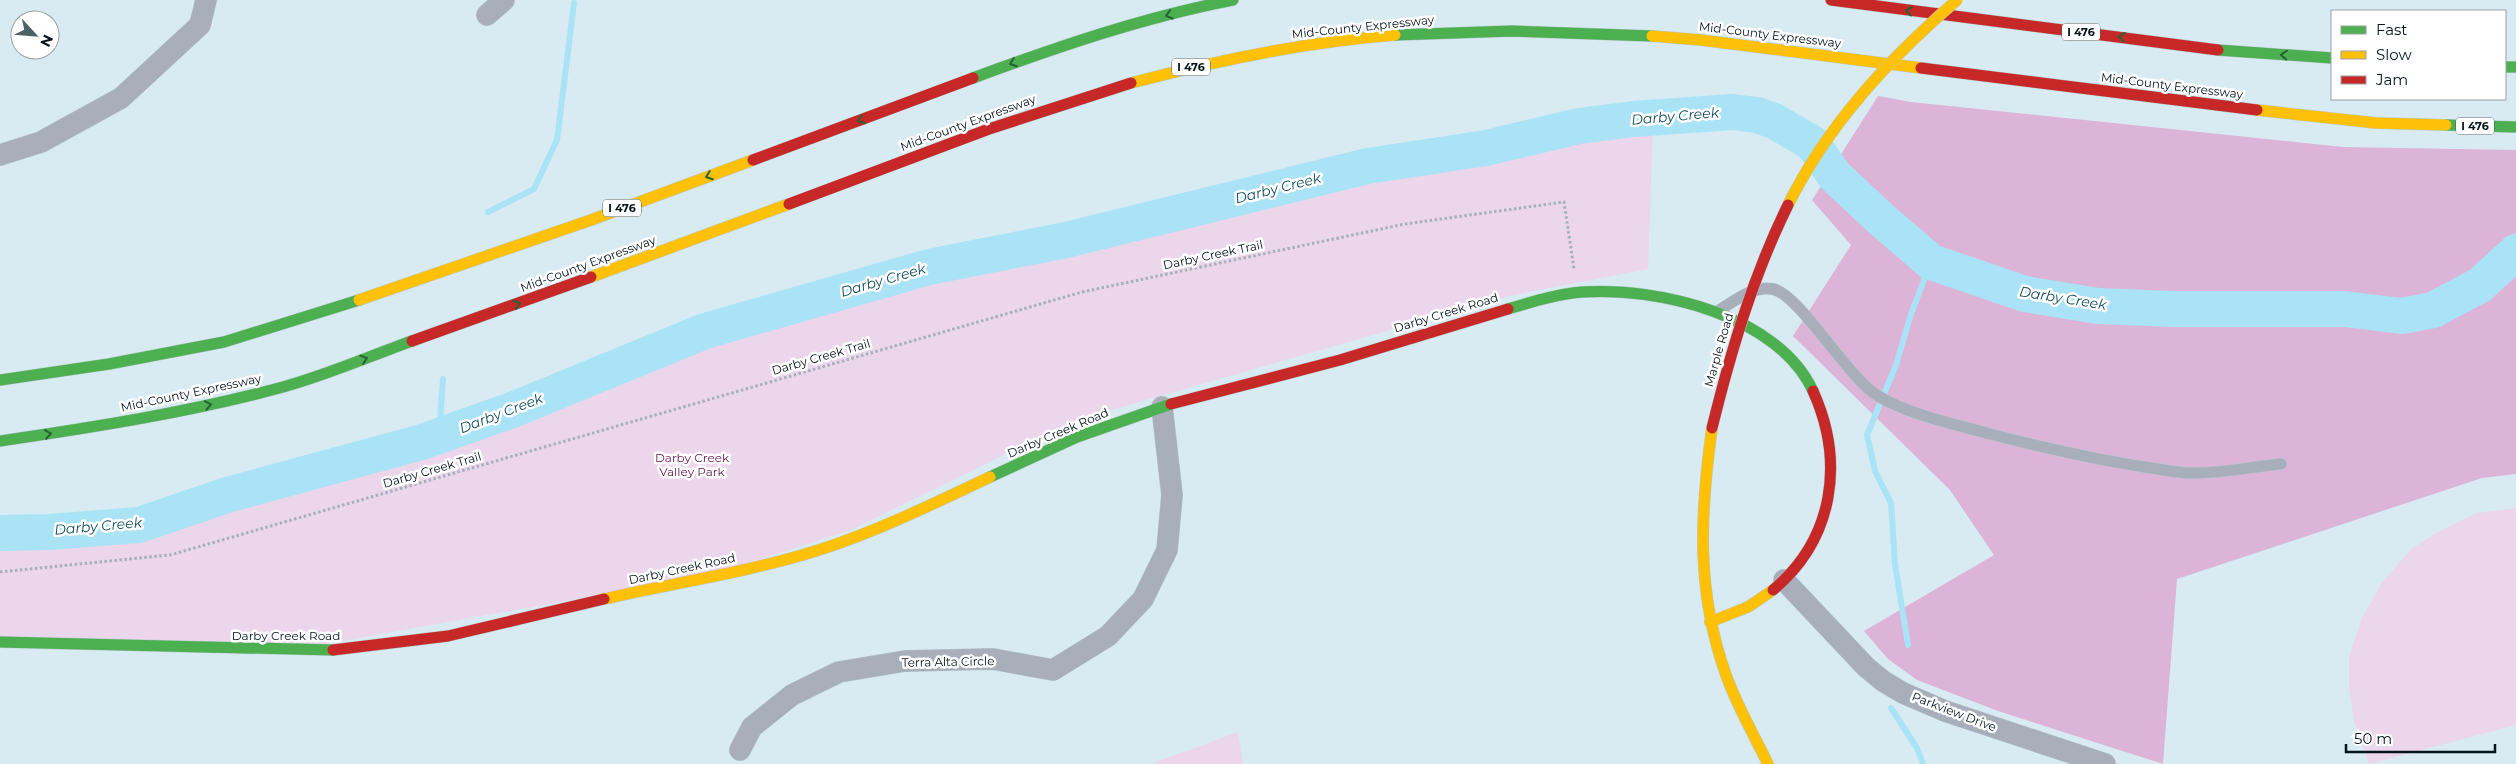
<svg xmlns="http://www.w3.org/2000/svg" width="2516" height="764" font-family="Montserrat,sans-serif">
<rect width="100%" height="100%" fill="#d8ebf2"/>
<!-- green -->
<g fill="#ecd6ec">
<path d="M1653 126 1648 269 1509 296 1073 421 851 530 712 575 314 646 0 637V542L139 533 460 439 648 361 913 281 1187 221 1413 168Z"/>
<path d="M2516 508V725L2369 764 2354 721 2349 686V657L2362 618 2382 583 2411 549 2436 533 2477 513Z"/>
<path d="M1238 732 1243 764H1151Z"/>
</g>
<!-- forest -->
<path fill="#dcb4d8" d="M1878 96 1911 102 2343 147 2516 150V474L2482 478 2177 579 2163 764 1998 711 1917 680 1888 659 1864 631 1994 555 1950 490 1793 336 1851 245 1812 200Z"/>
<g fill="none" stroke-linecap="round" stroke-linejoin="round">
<!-- stream -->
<g stroke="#aae3f5" stroke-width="6">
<path d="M488 212 534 189 557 140 574 3"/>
<path d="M439 436 443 379"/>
<path d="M1908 645 1895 564 1891 503 1875 471 1867 435 1896 365 1911 314 1931 262"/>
<path d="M1891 708 1917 748 1923 764"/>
</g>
<!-- river -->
<path stroke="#aae3f5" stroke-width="36" d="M0 533 49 532 139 525 227 495 422 442 512 410 705 331 929 267 1066 240 1368 166 1486 148 1579 126 1633 119 1733 112 1757 115 1774 121 1812 143 1835 176 1881 219 1931 262 2025 294 2098 306 2173 309H2345L2402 316 2433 310 2480 285 2516 252"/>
<!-- lane casing -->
<g stroke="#b7c8cd" stroke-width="12">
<path id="lane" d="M1718 311C1733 302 1753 285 1773 289 1800 295 1848 378 1878 396 1910 415 1955 424 1990 434 2041 447 2093 459 2145 467 2159 469 2173 472 2187 473 2217 474 2250 467 2281 464"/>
</g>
<!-- street casing -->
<g stroke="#b7c8cd" stroke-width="22">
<g id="street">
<path d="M487 15 504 0"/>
<path d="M0 155 41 142 121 98 200 25 206 0"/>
<path d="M1784 580 1866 667 1883 681 1903 693 1945 711 2105 764"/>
<path d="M740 750 752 727 792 695 839 672 905 661 993 659 1053 670 1108 636 1143 599 1167 550 1172 495 1162 407"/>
</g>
</g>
<!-- fast casing -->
<g stroke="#b7c8cd" stroke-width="12">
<g id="fast">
<path d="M1395 35 1512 31 1652 36"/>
<path d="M2218 50 2332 58"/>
<path d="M2505 67H2516"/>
<path d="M973 78C1057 47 1144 17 1233 0"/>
<path d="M2446 125 2516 127"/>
<path d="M1508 309C1532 302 1557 294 1582 292 1658 287 1778 315 1813 391"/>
<path d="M0 380 109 364 224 342 359 300"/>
<path d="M0 441C95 427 191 412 283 387 327 375 370 356 412 341"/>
<path d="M990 477 1077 437 1171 404"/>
<path d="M0 642 333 650"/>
</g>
</g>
<!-- slow casing -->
<g stroke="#b7c8cd" stroke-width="12">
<g id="slow">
<path d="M1652 36 1701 40 1921 68"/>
<path d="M1131 83C1218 60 1305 42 1395 35"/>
<path d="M2257 110 2376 123 2446 125"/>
<path d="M591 277 789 204"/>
<path d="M359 300 591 220 753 160"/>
<path d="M1712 428C1700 515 1696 591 1726 675 1737 706 1754 735 1768 764"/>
<path d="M604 599C677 582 751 572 822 549 880 530 935 503 990 477"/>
<path d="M1710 622 1748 607 1773 590"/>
</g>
</g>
<!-- jam casing -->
<g stroke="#b7c8cd" stroke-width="12">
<g id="jam">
<path d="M1831 0 2218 50"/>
<path d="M1921 68 2257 110"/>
<path d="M753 160 973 78"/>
<path d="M789 204 989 129 1131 83"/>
<path d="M412 341 591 277"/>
<path d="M1171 404 1340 360 1508 309"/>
<path d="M1773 590C1834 539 1845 462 1813 391"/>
<path d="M333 650 448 636 604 599"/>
</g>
</g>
<!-- path -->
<path stroke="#a6b0b9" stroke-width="3" stroke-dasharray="2.5 2.5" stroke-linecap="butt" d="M0 572 170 555 1082 292 1405 224 1564 202 1574 269"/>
<!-- lane -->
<use href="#lane" stroke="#a8afbb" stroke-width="11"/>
<!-- street -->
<use href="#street" stroke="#a8afbb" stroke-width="21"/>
<!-- fast -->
<use href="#fast" stroke="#4caf50" stroke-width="11"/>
<!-- slow -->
<use href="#slow" stroke="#ffc107" stroke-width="11"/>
<!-- jam -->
<use href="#jam" stroke="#c62828" stroke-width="11"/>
<!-- slow-bridge casing -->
<g stroke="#b7c8cd" stroke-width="12" stroke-linecap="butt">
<path id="slow-bridge" d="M1788 205C1828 124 1890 58 1957 0"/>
</g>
<!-- jam-bridge casing -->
<g stroke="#b7c8cd" stroke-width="12" stroke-linecap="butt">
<path id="jam-bridge" d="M1712 428C1731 351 1753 276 1788 205"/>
</g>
<!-- slow-bridge -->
<use href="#slow-bridge" stroke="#ffc107" stroke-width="11"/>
<!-- jam-bridge -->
<use href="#jam-bridge" stroke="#c62828" stroke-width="11"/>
</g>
<!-- one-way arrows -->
<defs><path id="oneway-chevron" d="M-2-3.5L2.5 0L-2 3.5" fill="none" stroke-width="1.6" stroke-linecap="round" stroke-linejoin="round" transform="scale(1.25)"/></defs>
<g stroke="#276236">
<use href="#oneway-chevron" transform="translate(1909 11) rotate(-173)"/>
<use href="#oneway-chevron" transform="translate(1169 15) rotate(164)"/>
<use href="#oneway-chevron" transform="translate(2122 37) rotate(-173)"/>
<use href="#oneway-chevron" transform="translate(2284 55) rotate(-176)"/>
<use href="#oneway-chevron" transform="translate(1013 63) rotate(160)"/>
<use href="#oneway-chevron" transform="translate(861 120) rotate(160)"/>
<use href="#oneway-chevron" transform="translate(709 176) rotate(160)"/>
<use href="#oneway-chevron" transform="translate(517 304) rotate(-20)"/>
<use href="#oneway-chevron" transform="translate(364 359) rotate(-19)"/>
<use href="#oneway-chevron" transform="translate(208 405) rotate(-11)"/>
<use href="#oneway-chevron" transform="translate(48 434) rotate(-8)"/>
</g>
<g text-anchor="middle" stroke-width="5" stroke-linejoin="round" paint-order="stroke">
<!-- shield labels -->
<g fill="#fff" stroke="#4e5b5f" stroke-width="1">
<rect x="2062" y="23.5" width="38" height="17" rx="4"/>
<rect x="1172" y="58.5" width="38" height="17" rx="4"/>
<rect x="2456" y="117.5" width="38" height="17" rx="4"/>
<rect x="603" y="199.5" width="38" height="17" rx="4"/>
</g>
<g font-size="11" font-weight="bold" fill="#02151b">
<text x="2081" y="36">I 476</text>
<text x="1191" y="71">I 476</text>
<text x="2475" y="130">I 476</text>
<text x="622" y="212">I 476</text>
</g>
<!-- street labels -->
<g font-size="12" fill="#02151b" stroke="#fff">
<text transform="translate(1363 27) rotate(-6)" y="4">Mid-County Expressway</text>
<text transform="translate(1770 35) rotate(7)" y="4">Mid-County Expressway</text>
<text transform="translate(2172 86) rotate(7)" y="4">Mid-County Expressway</text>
<text transform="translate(968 123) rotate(-20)" y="4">Mid-County Expressway</text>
<text transform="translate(1213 255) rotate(-12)" y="4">Darby Creek Trail</text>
<text transform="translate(588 264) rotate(-20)" y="4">Mid-County Expressway</text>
<text transform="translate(1446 313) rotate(-17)" y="4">Darby Creek Road</text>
<text transform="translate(1719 350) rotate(-74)" y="4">Marple Road</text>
<text transform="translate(821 357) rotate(-16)" y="4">Darby Creek Trail</text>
<text transform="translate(191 393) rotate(-12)" y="4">Mid-County Expressway</text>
<text transform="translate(1058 433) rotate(-23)" y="4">Darby Creek Road</text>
<text transform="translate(432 470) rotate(-16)" y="4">Darby Creek Trail</text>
<text transform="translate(682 569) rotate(-12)" y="4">Darby Creek Road</text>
<text x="286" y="640">Darby Creek Road</text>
<text transform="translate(948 662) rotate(-1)" y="4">Terra Alta Circle</text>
<text transform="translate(1954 712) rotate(21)" y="4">Parkview Drive</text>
</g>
<!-- park labels -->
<g font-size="12" fill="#651852" stroke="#fff">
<text x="692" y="462">Darby Creek<tspan x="692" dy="14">Valley Park</tspan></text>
</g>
<!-- water labels -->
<g font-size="14" font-style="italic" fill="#114d5d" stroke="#fff">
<text transform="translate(1675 116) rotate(-5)" y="5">Darby Creek</text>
<text transform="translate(1278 188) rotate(-14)" y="5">Darby Creek</text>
<text transform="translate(883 280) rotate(-16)" y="5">Darby Creek</text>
<text transform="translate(2063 298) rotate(9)" y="5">Darby Creek</text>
<text transform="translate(501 413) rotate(-21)" y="5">Darby Creek</text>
<text transform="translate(98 526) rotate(-5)" y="5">Darby Creek</text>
</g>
</g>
<!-- legend -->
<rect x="2331" y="10" width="175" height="90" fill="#ffffff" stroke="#9aa1a4"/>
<rect x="2341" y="26" width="25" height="8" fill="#4caf50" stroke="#9aa1a4"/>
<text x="2376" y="35" font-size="15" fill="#02151b">Fast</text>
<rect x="2341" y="51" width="25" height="8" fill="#ffc107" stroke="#9aa1a4"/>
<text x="2376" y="60" font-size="15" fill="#02151b">Slow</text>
<rect x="2341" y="76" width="25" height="8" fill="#c62828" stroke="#9aa1a4"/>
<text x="2376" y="85" font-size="15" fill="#02151b">Jam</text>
<!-- north arrow -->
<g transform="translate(35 35) rotate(116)"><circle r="24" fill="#ffffff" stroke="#9aa1a4"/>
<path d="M0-4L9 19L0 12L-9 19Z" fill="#4d6066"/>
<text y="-8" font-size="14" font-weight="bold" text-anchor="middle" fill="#02151b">N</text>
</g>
<!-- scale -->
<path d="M2346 744v8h149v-8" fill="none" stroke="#02151b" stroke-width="2.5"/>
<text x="2354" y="744" font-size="15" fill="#02151b" stroke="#ffffff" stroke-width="4" paint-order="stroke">50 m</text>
</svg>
